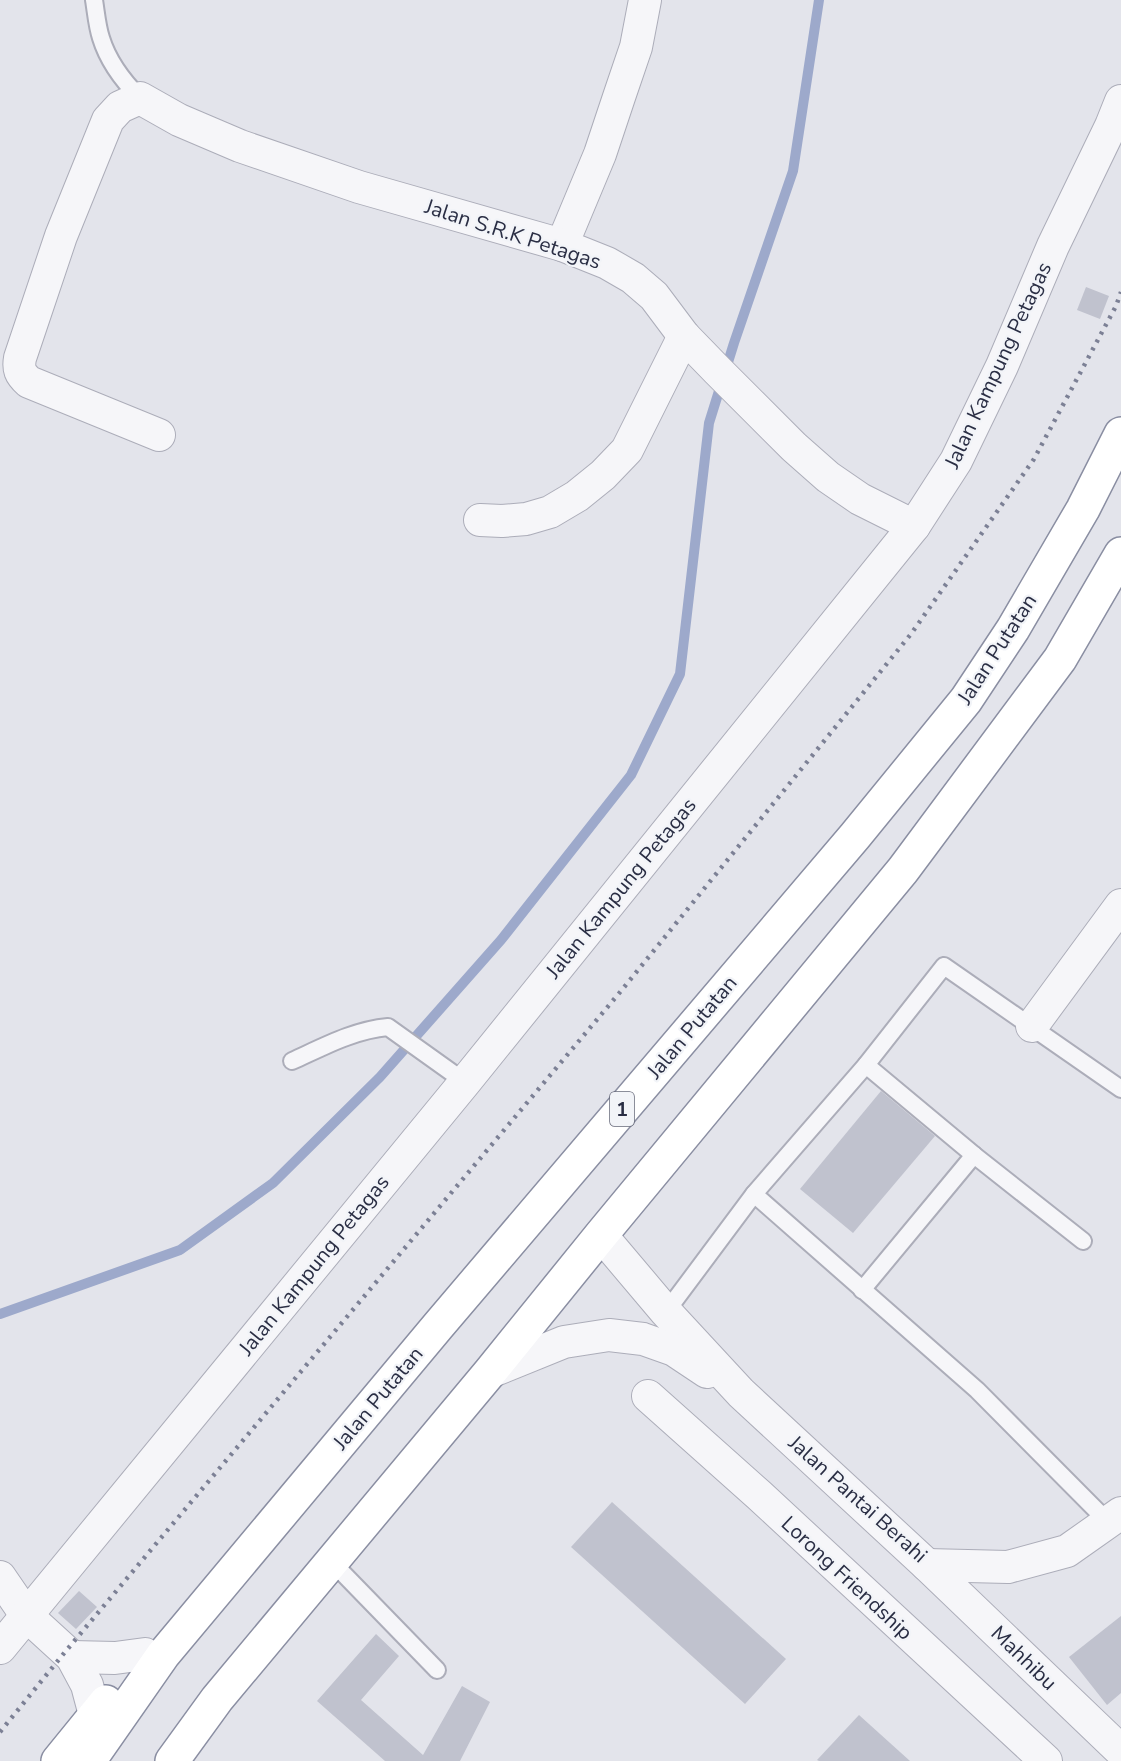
<svg xmlns="http://www.w3.org/2000/svg" width="1121" height="1761" font-family="'Nunito Sans',sans-serif">
<rect width="100%" height="100%" fill="#e3e4eb"/>
<g fill="none" stroke-linecap="round" stroke-linejoin="round">
<!-- stream -->
<path stroke="#9da9cb" stroke-width="10" d="M0 1314 180 1250 273 1183 380 1077 501 940 631 775 680 674 709 423 734 343 793 171 819 0"/>
</g>
<!-- building -->
<g fill="#c0c2ce">
<path d="M1086 287 1109 296 1100 319 1077 310Z"/>
<path d="M881 1091 935 1136 853 1233 800 1189Z"/>
<path d="M612 1502 786 1659 745 1704 571 1547Z"/>
<path d="M79 1591 97 1607 76 1629 58 1613Z"/>
<path d="M1121 1616V1693L1107 1705 1069 1657Z"/>
<path d="M376 1634 399 1656 361 1700 423 1755 462 1686 490 1702 460 1761H385L317 1701Z"/>
<path d="M859 1715 910 1761H819L817 1760Z"/>
</g>
<g fill="none" stroke-linecap="round" stroke-linejoin="round">
<!-- lane casing -->
<g stroke="#acadb9" stroke-width="20">
<g id="lane">
<path d="M94 0C96 12 97 26 101 38 108 61 123 81 140 98"/>
<path d="M292 1061C323 1047 354 1030 388 1027L465 1082"/>
<path d="M866 1065 974 1155 1083 1241"/>
<path d="M754 1194 977 1390 1108 1522"/>
<path d="M862 1290 974 1155"/>
<path d="M666 1312 754 1194 866 1065 944 966 1121 1089"/>
<path d="M332 1562 437 1670"/>
</g>
</g>
<!-- street casing -->
<g stroke="#acadb9" stroke-width="34">
<g id="street">
<path d="M562 245 600 154 619 97 636 47 645 0"/>
<path d="M159 435 29 382C20 374 18 369 20 358L61 236 108 120 120 107 140 98 179 120 240 146 359 187 562 245 607 263 633 278 654 296 684 336 717 370 794 447 828 477 860 499 914 526"/>
<path d="M480 520 502 521 526 519 550 512 577 496 603 475 627 450 684 336"/>
<path d="M1032 1026 1121 905"/>
<path d="M601 1235 666 1312 741 1393 927 1565 1121 1751"/>
<path d="M490 1372 564 1342 609 1335 643 1339 674 1350 707 1372"/>
<path d="M648 1396 759 1495 1046 1761"/>
<path d="M927 1565 1008 1567 1067 1551 1121 1513"/>
<path d="M0 1577 26 1615 72 1657 87 1685 95 1715"/>
<path d="M0 1648 465 1082 914 526 956 461 1002 366 1053 246 1111 126 1121 101"/>
<path d="M72 1657 115 1658 145 1654"/>
</g>
</g>
<!-- highway casing -->
<g stroke="#8a8ea2" stroke-width="36">
<g id="highway">
<path d="M58 1761 106 1702"/>
<path d="M89 1761 163 1655 438 1326 855 836 966 700 1013 629 1083 509 1121 434"/>
<path d="M172 1761 217 1699 490 1372 601 1235 903 870 1060 659 1121 554"/>
</g>
</g>
<!-- lane -->
<use href="#lane" stroke="#f6f6f9" stroke-width="16"/>
<!-- street -->
<use href="#street" stroke="#f6f6f9" stroke-width="32"/>
<!-- highway -->
<use href="#highway" stroke="#fff" stroke-width="33"/>
<!-- rail -->
<path stroke="#7c8095" stroke-width="4.5" stroke-dasharray="3 6" stroke-linecap="butt" d="M0 1732 65 1652 621 991 911 634 1034 459 1116 306 1121 292"/>
</g>
<g text-anchor="middle" stroke-width="4.5" stroke-linejoin="round" paint-order="stroke">
<!-- shield labels -->
<rect fill="#f2f4f8" stroke="#66697a" stroke-width="1.5" x="610" y="1092" width="24" height="34" rx="4.5"/>
<g font-size="20" font-weight="bold" fill="#2a2e44">
<text x="622" y="1116">1</text>
</g>
<!-- street labels -->
<g font-size="21" fill="#2a2e44" stroke="#f2f4f8">
<text transform="translate(513 234) rotate(18)" y="7">Jalan S.R.K Petagas</text>
<text transform="translate(998 365) rotate(-65)" y="7">Jalan Kampung Petagas</text>
<text transform="translate(997 649) rotate(-57)" y="7">Jalan Putatan</text>
<text transform="translate(621 888) rotate(-51)" y="7">Jalan Kampung Petagas</text>
<text transform="translate(692 1027) rotate(-50)" y="7">Jalan Putatan</text>
<text transform="translate(314 1265) rotate(-51)" y="7">Jalan Kampung Petagas</text>
<text transform="translate(378 1398) rotate(-50)" y="7">Jalan Putatan</text>
<text transform="translate(858 1499) rotate(42)" y="7">Jalan Pantai Berahi</text>
<text transform="translate(847 1578) rotate(43)" y="7">Lorong Friendship</text>
<text transform="translate(1024 1658) rotate(44)" y="7">Mahhibu</text>
</g>
</g>
</svg>
